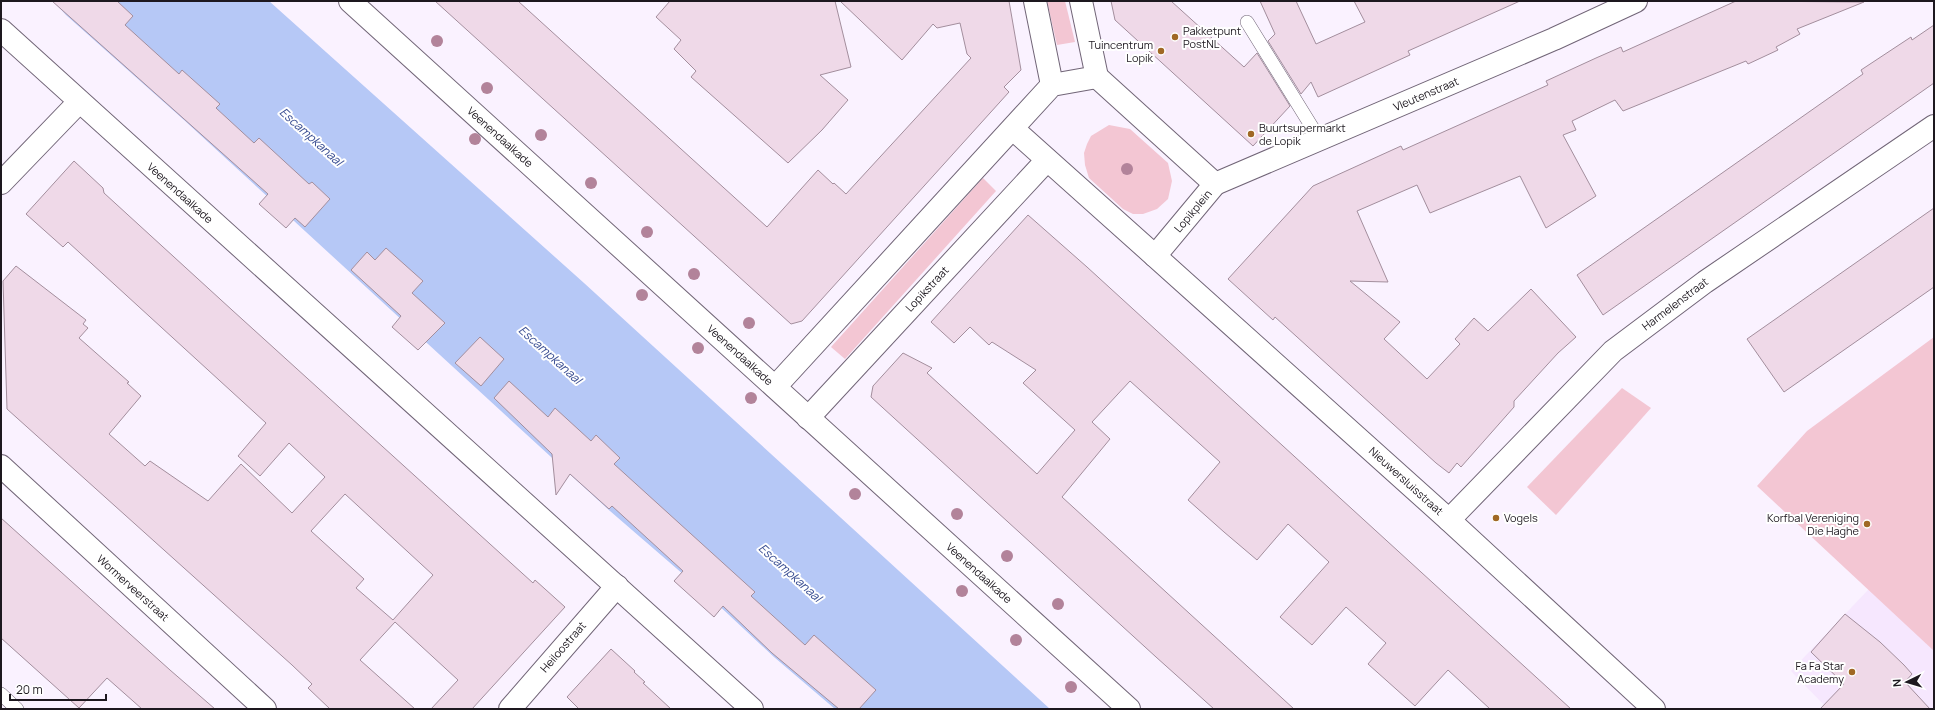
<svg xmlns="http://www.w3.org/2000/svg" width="1935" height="710" font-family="Manrope,sans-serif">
<rect width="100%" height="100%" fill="#faf2ff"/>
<!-- built -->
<path fill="#f6e7fe" d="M1869 589 1934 651V709H1828L1791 671Z"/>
<!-- green -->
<g fill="#f3c6d3">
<path d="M1047 1H1065L1075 42 1057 45Z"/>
<path d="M1109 125 1130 129 1168 163 1172 181 1168 199 1157 209 1143 214H1133L1123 209 1089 178 1085 165 1084 153 1087 144 1091 136Z"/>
<path d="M983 178 996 191 845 359 831 347Z"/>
<path d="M1934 337V651L1757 486 1807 431Z"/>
<path d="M1622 388 1651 408 1556 515 1527 487Z"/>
</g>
<!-- water -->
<path fill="#b6c8f6" d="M53 1H269L584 283 1050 709H835L774 657 713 600 610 511 184 120 66 15Z"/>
<!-- building -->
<g fill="#efd9e8" stroke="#a38e9d" fill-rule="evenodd">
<path d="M52 1H117L133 16 125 25 179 74 182 70 220 104 216 108 254 143 259 138 309 184 312 182 330 199 305 227 295 218 286 228 259 204 268 194Z"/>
<path d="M435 1H518L767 227 818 170 833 184 834 183 846 194 971 58 967 54 960 23 937 28 933 24 902 60 840 1H1009L1021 70 1004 87 1009 92 962 144 802 321 791 324Z"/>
<path d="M670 1H835L851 67 820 75 848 100 822 130 788 163 691 77 696 71 674 49 681 40 656 17Z"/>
<path d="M1111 1H1171L1244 67 1257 53 1290 106 1253 146 1115 20Z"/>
<path d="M1260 1H1296L1316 44 1365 22 1354 1H1520L1408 51 1410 55 1318 97 1311 82 1301 94 1268 41 1275 34Z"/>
<path d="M1736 1 1864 2 1797 29 1800 34 1776 47 1778 50 1748 64 1746 61 1623 111 1615 100 1572 121 1576 130 1563 135 1596 196 1546 228 1520 176 1430 213 1417 185 1357 211 1388 282 1350 281 1400 322 1384 339 1427 379 1460 344 1455 339 1474 318 1488 331 1531 289 1576 337 1558 353 1514 401V407L1461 467 1457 463 1449 473 1436 463 1275 317 1273 320 1228 279 1313 186 1401 146 1403 150 1548 85 1546 81 1596 58 1621 47 1623 52Z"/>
<path d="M1934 25V83L1603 315 1577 275 1863 74 1861 70 1911 37 1912 40Z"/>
<path d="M74 161 103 188 104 193 232 310 533 583 535 580 565 607 472 709H431L458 680 395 622 360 660 415 709H330L308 688 312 684 292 665 7 409 3 281 16 266 86 320 83 324 88 328 79 338 129 382 127 383 141 396 109 434 145 466 150 461 208 501 241 464 292 513 325 477 289 443 260 476 238 456 266 423 68 242 63 247 26 214ZM345 494 433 575 393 620 356 588 364 579 311 531Z"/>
<path d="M1934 208V287L1784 392 1747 339Z"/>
<path d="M1028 215 1087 267 1571 709H1490L1448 670 1415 706 1368 664 1386 643 1346 607 1312 645 1280 617 1329 562 1288 524 1257 560 1224 532 1188 500 1220 462 1130 381 1092 422 1110 439 1062 497 1294 709H1214L1156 657 871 397 873 386 903 353 932 368 927 373 1037 474 1075 430 1023 383 1036 370 992 342 989 345 970 327 954 343 931 322Z"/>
<path d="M386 248 423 281 412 293 445 323 418 350 392 327 401 316 351 270 367 252 375 260Z"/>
<path d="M480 337 504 359 481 386 455 363Z"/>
<path d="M509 381 548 417 555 408 591 441 596 435 620 458 614 464 755 592 751 596 805 645 814 635 876 690 859 709H839L772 653 723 606 714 617 674 581 683 571 612 506 609 509 570 474 556 495 552 454 494 398Z"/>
<path d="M1 518 170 670 215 709H142L107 678 79 708 1 638Z"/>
<path d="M1845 614 1880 642 1904 665 1912 674 1905 682 1930 709H1820L1844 684 1811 652Z"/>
<path d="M611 649 635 671 634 672 645 682 643 683 671 709H579L567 697Z"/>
</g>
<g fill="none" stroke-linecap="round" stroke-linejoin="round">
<!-- service casing -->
<g stroke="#716577" stroke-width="14">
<g id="service">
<path d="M1247 22 1320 140"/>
<path d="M1 694 17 709"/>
</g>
</g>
<!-- minor casing -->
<g stroke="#716577" stroke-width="24">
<g id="minor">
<path d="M350 1 1129 709"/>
<path d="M1035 1 1052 85"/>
<path d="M1081 1 1097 77"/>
<path d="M1 30 752 709"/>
<path d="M1013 129 1155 256 1215 184 1097 77"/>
<path d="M1 183 79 102"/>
<path d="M1215 184 1554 39 1636 1"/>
<path d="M1155 256 1449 520 1654 709"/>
<path d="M775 387 1052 85 1097 77"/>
<path d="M808 418 1047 160"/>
<path d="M1 466 265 709"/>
<path d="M1449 520 1613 351 1705 282 1934 126"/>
<path d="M510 709 617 586"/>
</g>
</g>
<!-- service -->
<use href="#service" stroke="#fff" stroke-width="13"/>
<!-- minor -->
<use href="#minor" stroke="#fff" stroke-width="22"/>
</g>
<!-- trees -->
<g fill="#b2839a">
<circle cx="437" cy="41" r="6"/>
<circle cx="487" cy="88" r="6"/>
<circle cx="541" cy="135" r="6"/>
<circle cx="475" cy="139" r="6"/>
<circle cx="1127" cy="169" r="6"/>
<circle cx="591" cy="183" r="6"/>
<circle cx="647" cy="232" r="6"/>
<circle cx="694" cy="274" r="6"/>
<circle cx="642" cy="295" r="6"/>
<circle cx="749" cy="323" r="6"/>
<circle cx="698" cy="348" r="6"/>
<circle cx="751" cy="398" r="6"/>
<circle cx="855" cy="494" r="6"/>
<circle cx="957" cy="514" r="6"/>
<circle cx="1007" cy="556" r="6"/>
<circle cx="962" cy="591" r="6"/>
<circle cx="1058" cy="604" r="6"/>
<circle cx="1016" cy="640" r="6"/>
<circle cx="1071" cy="687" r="6"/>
</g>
<!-- markers -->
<g fill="#a06824" stroke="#fff" stroke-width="1.5">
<circle cx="1175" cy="37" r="4"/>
<circle cx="1161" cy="51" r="4"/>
<circle cx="1251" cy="134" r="4"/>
<circle cx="1496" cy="518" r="4"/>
<circle cx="1867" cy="524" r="4"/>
<circle cx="1852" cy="672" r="4"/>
</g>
<g text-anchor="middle" stroke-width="4" stroke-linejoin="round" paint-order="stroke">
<!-- poi labels -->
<g font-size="11" fill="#1d181f" stroke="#fff" text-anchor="start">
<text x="1183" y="35">Pakketpunt<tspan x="1183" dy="13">PostNL</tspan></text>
<text x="1153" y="49" text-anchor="end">Tuincentrum<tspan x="1153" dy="13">Lopik</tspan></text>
<text x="1259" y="132">Buurtsupermarkt<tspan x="1259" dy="13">de Lopik</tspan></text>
<text x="1504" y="522">Vogels</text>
<text x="1859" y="522" text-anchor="end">Korfbal Vereniging<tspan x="1859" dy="13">Die Haghe</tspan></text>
<text x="1844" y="670" text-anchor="end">Fa Fa Star<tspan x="1844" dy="13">Academy</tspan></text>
</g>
<!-- street labels -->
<g font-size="11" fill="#1d181f" stroke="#fff">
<text transform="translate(1426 94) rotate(-23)" y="4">Vleutenstraat</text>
<text transform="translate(500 137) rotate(42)" y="4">Veenendaalkade</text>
<text transform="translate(180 193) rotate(42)" y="4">Veenendaalkade</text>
<text transform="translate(1193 211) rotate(-50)" y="4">Lopikplein</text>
<text transform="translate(927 289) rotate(-47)" y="4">Lopikstraat</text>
<text transform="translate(1675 304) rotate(-37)" y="4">Harmelenstraat</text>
<text transform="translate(740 355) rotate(42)" y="4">Veenendaalkade</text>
<text transform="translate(1406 481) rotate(42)" y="4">Nieuwersluisstraat</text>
<text transform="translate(979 573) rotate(42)" y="4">Veenendaalkade</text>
<text transform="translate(133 588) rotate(42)" y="4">Wormerveerstraat</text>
<text transform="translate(563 647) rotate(-49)" y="4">Heiloostraat</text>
</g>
<!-- water labels -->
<g font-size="12" font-style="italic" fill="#394d92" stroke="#fff">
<text transform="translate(311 137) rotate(42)" y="4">Escampkanaal</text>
<text transform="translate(550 355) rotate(42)" y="4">Escampkanaal</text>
<text transform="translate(790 573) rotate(42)" y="4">Escampkanaal</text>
</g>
</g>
<!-- border -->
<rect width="1935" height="710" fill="none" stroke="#1d181f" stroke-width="4"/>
<!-- north arrow -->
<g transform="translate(1907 682) rotate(265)" stroke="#ffffff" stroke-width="3" paint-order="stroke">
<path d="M0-3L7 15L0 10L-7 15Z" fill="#1d181f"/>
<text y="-6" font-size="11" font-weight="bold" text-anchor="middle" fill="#1d181f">N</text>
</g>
<!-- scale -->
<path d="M10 694v6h96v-6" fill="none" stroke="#1d181f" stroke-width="2"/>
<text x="16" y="694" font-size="12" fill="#1d181f" stroke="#ffffff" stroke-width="3" paint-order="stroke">20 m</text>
</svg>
